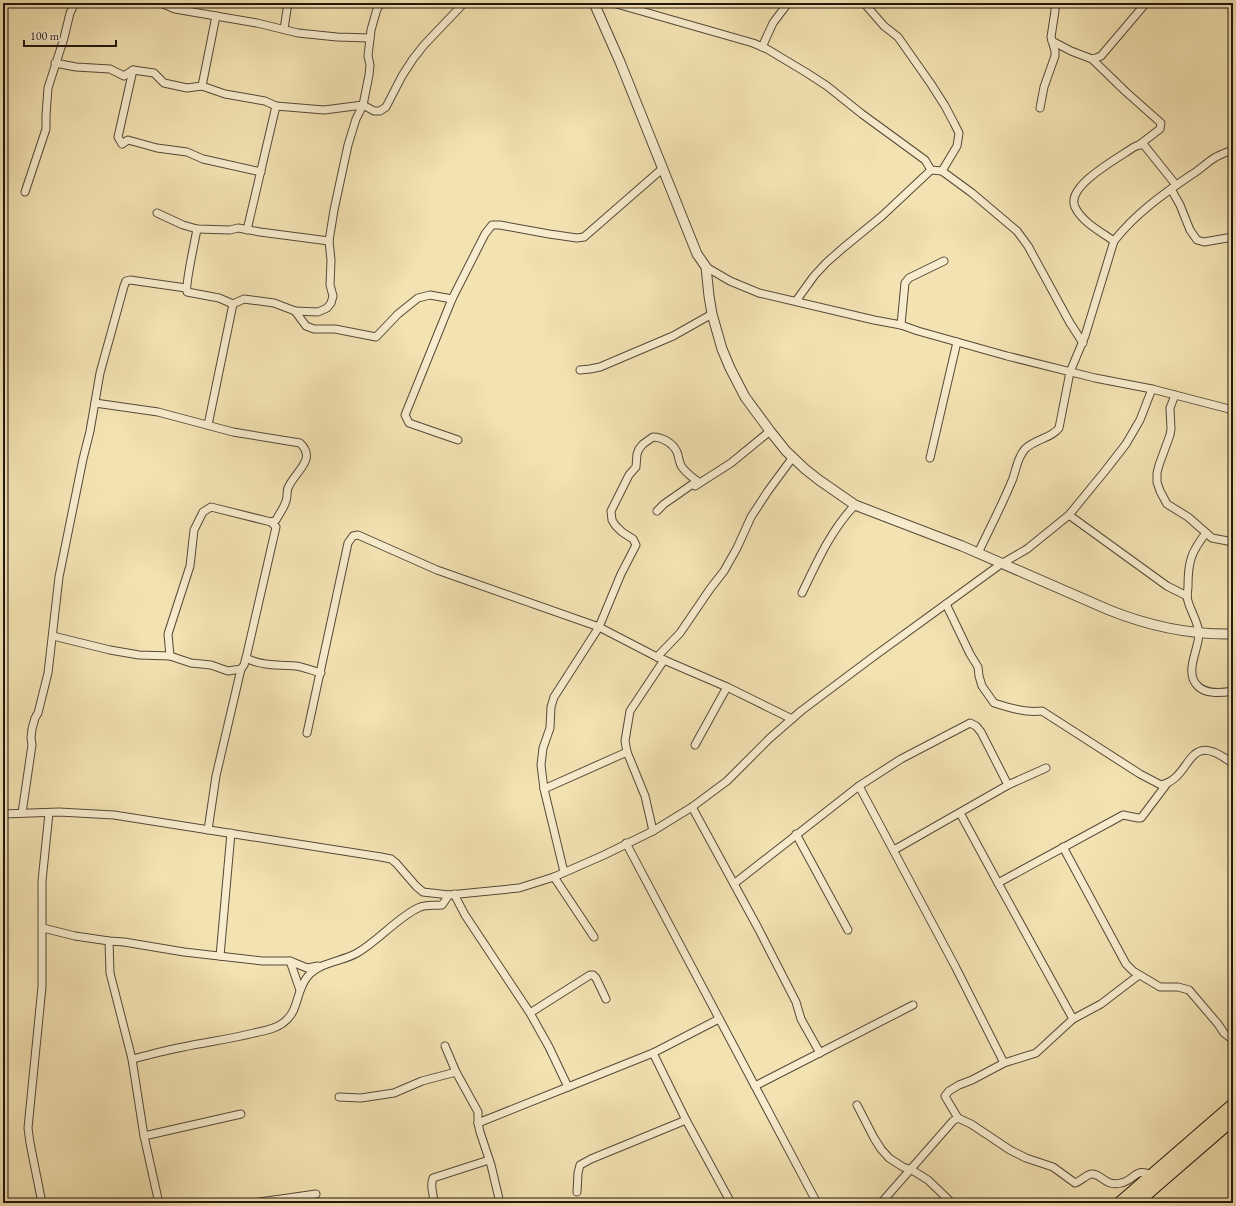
<svg xmlns="http://www.w3.org/2000/svg" width="1236" height="1206" font-family="'EB Garamond',serif">
<rect width="100%" height="100%" fill="#f3e2b2"/>
<filter id="stains"><feTurbulence type="fractalNoise" baseFrequency=".005" numOctaves="4"/><feColorMatrix values="0 0 0 0 .2 0 0 0 0 .09 0 0 0 0 .02 0 0 0 .5 -.17"/></filter>
<radialGradient id="worn" r=".72"><stop offset=".6" stop-color="#630" stop-opacity="0"/><stop offset="1" stop-color="#630" stop-opacity=".3"/></radialGradient>
<g fill="none" stroke-linecap="round" stroke-linejoin="round">
<!-- minor casing -->
<g stroke="#554937" stroke-width="9">
<g id="minor">
<path d="M141 3H157"/>
<path d="M161 3 175 9 257 23 298 33 337 37 370 38"/>
<path d="M613 3 753 43 767 49 807 73 827 86 862 114 925 160 931 170 942 171 972 193 1017 231 1028 246 1070 323 1083 343"/>
<path d="M864 3 884 26 898 37 931 84 945 106 954 123 959 133 957 146 942 171"/>
<path d="M284 29 288 3"/>
<path d="M1052 41 1071 51 1092 59 1096 58 1101 56 1146 3"/>
<path d="M762 47 773 23 788 3"/>
<path d="M1092 59 1125 91 1161 123 1160 129 1139 145"/>
<path d="M55 63 76 67 110 69 124 76 133 70 154 73 164 83 187 88 202 86 225 94 265 101 276 106 324 110 363 105 374 111H380L386 107 402 76 413 59 424 45 464 3"/>
<path d="M133 70 118 137 122 144 128 140 157 148 187 152 203 159 261 172"/>
<path d="M202 86 216 16"/>
<path d="M1040 108 1044 87 1055 56V51L1051 37 1055 11V7L1051 3"/>
<path d="M1171 189 1180 205 1190 230 1197 240 1204 242 1233 237"/>
<path d="M25 192 46 129V115L48 88 64 38 70 13 75 3"/>
<path d="M157 213 183 225 197 229 230 230 238 228 244 229 260 232 329 241"/>
<path d="M197 229C195 241 185 284 187 292L219 298 233 304 244 299 274 303 295 311 306 326 314 329H335L376 337 398 314 418 298 430 295 452 299"/>
<path d="M247 230 276 106"/>
<path d="M1114 241C1101 232 1082 222 1075 207 1065 186 1120 157 1134 147L1139 145H1144L1176 185"/>
<path d="M706 267 730 281 759 293 874 320 901 325 918 331 1007 356 1095 378 1152 389 1233 410"/>
<path d="M796 301 814 276 826 263 843 248 882 216 931 170"/>
<path d="M295 311 318 312 327 308 331 303 333 296 330 285 331 260 329 241 334 210 348 145 356 119 363 105 369 75 370 65 368 56 371 30 377 9 381 3"/>
<path d="M901 325 905 283 909 278 944 261"/>
<path d="M580 370 590 369 600 367 673 336 712 314"/>
<path d="M1175 395 1170 408 1171 429 1170 435 1159 465 1157 473V482L1160 491 1167 504 1188 517 1212 538 1233 542"/>
<path d="M95 403 158 412 233 432 300 443C317 459 296 471 289 486 286 490 288 496 286 501 284 508 279 514 276 520L271 522"/>
<path d="M208 425 233 304"/>
<path d="M458 440 409 423 405 415 452 299 485 234 492 225H500L549 234 577 238 584 237 662 169"/>
<path d="M930 458 957 342"/>
<path d="M657 511 664 504 697 481 695 486 731 463 770 431"/>
<path d="M1069 515 1167 586 1187 596"/>
<path d="M1206 533C1191 552 1188 562 1188 586 1188 592 1186 596 1188 601 1191 612 1198 622 1199 633 1199 649 1185 670 1196 684 1204 695 1221 693 1233 691"/>
<path d="M978 553C989 530 1001 507 1011 483 1017 471 1015 461 1025 449 1035 439 1052 438 1059 428L1070 372 1085 336 1114 241C1135 214 1163 194 1191 175 1200 170 1207 162 1216 157 1221 154 1227 152 1233 150"/>
<path d="M802 593C817 562 831 530 855 505"/>
<path d="M946 604 970 654 978 667 979 676 982 686 994 703C1010 708 1026 713 1042 711L1140 774 1161 785C1194 778 1185 726 1233 764"/>
<path d="M53 636 110 650 139 655 170 656 191 663 211 665 228 671 241 669 244 665 246 658C261 666 279 665 296 666 304 667 313 671 321 673"/>
<path d="M170 656 168 634 190 566 194 530 203 512 211 507 271 522 276 527 246 658"/>
<path d="M657 657 680 633 710 589 724 571 737 548 751 517 768 491 793 457"/>
<path d="M307 733 348 543 353 536 358 535 437 570 599 627 657 657 727 687 792 719"/>
<path d="M695 745 727 687"/>
<path d="M859 786 955 966 1004 1063"/>
<path d="M544 789 627 752"/>
<path d="M692 807 758 928 796 1002 801 1019 820 1053"/>
<path d="M22 813 32 745 31 738 32 729 35 718 38 713 48 673 59 577 83 459 90 431 100 373 124 286 126 281 130 280 186 288"/>
<path d="M960 813 998 883 1123 815 1138 818H1141L1166 785"/>
<path d="M3 814 59 812 114 815 381 857 391 859 396 863 416 886 423 892 449 895 519 888 554 877 604 855 653 831 692 807 727 781 770 738 801 711 873 657 1001 564 1027 549 1069 515 1105 471 1126 444 1140 420 1152 389"/>
<path d="M208 830 216 776 241 669"/>
<path d="M653 831 645 796 627 752 625 741 630 711 664 660"/>
<path d="M796 834 848 930"/>
<path d="M626 843 817 1203"/>
<path d="M1063 847 1126 964 1133 971 1160 987H1178L1189 990 1218 1024 1224 1033 1233 1040"/>
<path d="M894 850 1008 785 1046 768"/>
<path d="M564 872 544 789 541 765 543 748 550 728 551 707 554 697 599 627 621 574 636 545 633 539 622 532 615 525 612 520 611 511 629 475 636 467 637 454 639 449 643 444 653 437C662 437 673 443 677 452 679 457 679 463 682 467 686 473 692 477 697 481"/>
<path d="M554 877 594 937"/>
<path d="M735 883 859 786 901 759 970 723 976 726 981 732 1008 785"/>
<path d="M998 883 1073 1019"/>
<path d="M454 894 465 915 530 1013 549 1047 568 1087 478 1123 480 1132 491 1165 500 1203"/>
<path d="M43 928 75 936 109 941 124 942 184 952 262 961H290L307 968 318 966"/>
<path d="M109 941 110 973 132 1059 144 1136 158 1199 157 1203"/>
<path d="M220 956 231 833"/>
<path d="M290 961 300 990"/>
<path d="M530 1013 590 975H593L596 978 606 999"/>
<path d="M445 1046 456 1072 478 1112V1123"/>
<path d="M653 1053 686 1120 731 1203"/>
<path d="M132 1059C149 1055 166 1050 183 1047 206 1042 231 1039 254 1033 264 1031 275 1029 283 1023 300 1011 295 991 308 976 320 962 341 962 357 953 378 941 397 918 418 908 426 904 434 906 442 905L449 895"/>
<path d="M755 1086 913 1005"/>
<path d="M568 1087 653 1053 719 1019"/>
<path d="M339 1097 361 1098 394 1093 422 1081 456 1072"/>
<path d="M857 1105 874 1138 881 1149 889 1158 903 1167 912 1170 928 1180 952 1203"/>
<path d="M958 1118 971 1124 1010 1150 1026 1158 1053 1167 1075 1183C1081 1181 1087 1174 1092 1174 1102 1174 1105 1187 1121 1183 1135 1180 1135 1167 1152 1175"/>
<path d="M144 1136 241 1114"/>
<path d="M577 1192 578 1173 580 1165 591 1159 686 1120"/>
<path d="M42 1203 30 1143 28 1128 42 987V881L49 813"/>
<path d="M253 1203 316 1194"/>
<path d="M433 1203C435 1193 429 1188 433 1178L489 1160"/>
<path d="M881 1203 953 1121 958 1118 946 1098 945 1096 949 1091 959 1085 972 1080 1004 1063 1036 1053 1073 1019 1101 1004 1139 975"/>
</g>
</g>
<!-- tertiary casing -->
<g stroke="#554937" stroke-width="11">
<path id="tertiary" d="M594 3 620 62 697 254 706 267 709 296 712 314 722 349 730 368 745 397 770 431 786 451 805 469 819 480 855 505 962 546 1109 610C1149 626 1189 635 1233 634"/>
</g>
<!-- trunk casing -->
<g stroke="#20160e" stroke-width="14">
<g id="trunk">
<path d="M1120 1203 1233 1105"/>
<path d="M1136 1203 1233 1119"/>
</g>
</g>
<!-- minor -->
<use href="#minor" stroke="#f7eccd" stroke-width="7"/>
<!-- tertiary -->
<use href="#tertiary" stroke="#f7eccd" stroke-width="9"/>
<!-- trunk -->
<use href="#trunk" stroke="#f3e2b2" stroke-width="12"/>
</g>
<!-- margin -->
<rect width="1236" height="1206" fill="none" stroke="#f3e2b2" stroke-width="16"/>
<rect x="4" y="4" width="1228" height="1198" fill="none" stroke="#20160e" stroke-width="2"/>
<rect x="8" y="8" width="1220" height="1190" fill="none" stroke="#20160e"/>
<!-- scale -->
<path d="M24 40v6h92v-6" fill="none" stroke="#20160e" stroke-width="2"/>
<text x="30" y="40" font-size="12" fill="#20160e" stroke="#f7eccd" stroke-width="3" paint-order="stroke">100 m</text>
<rect width="100%" height="100%" filter="url(#stains)"/>
<rect width="100%" height="100%" fill="url(#worn)"/>
</svg>
